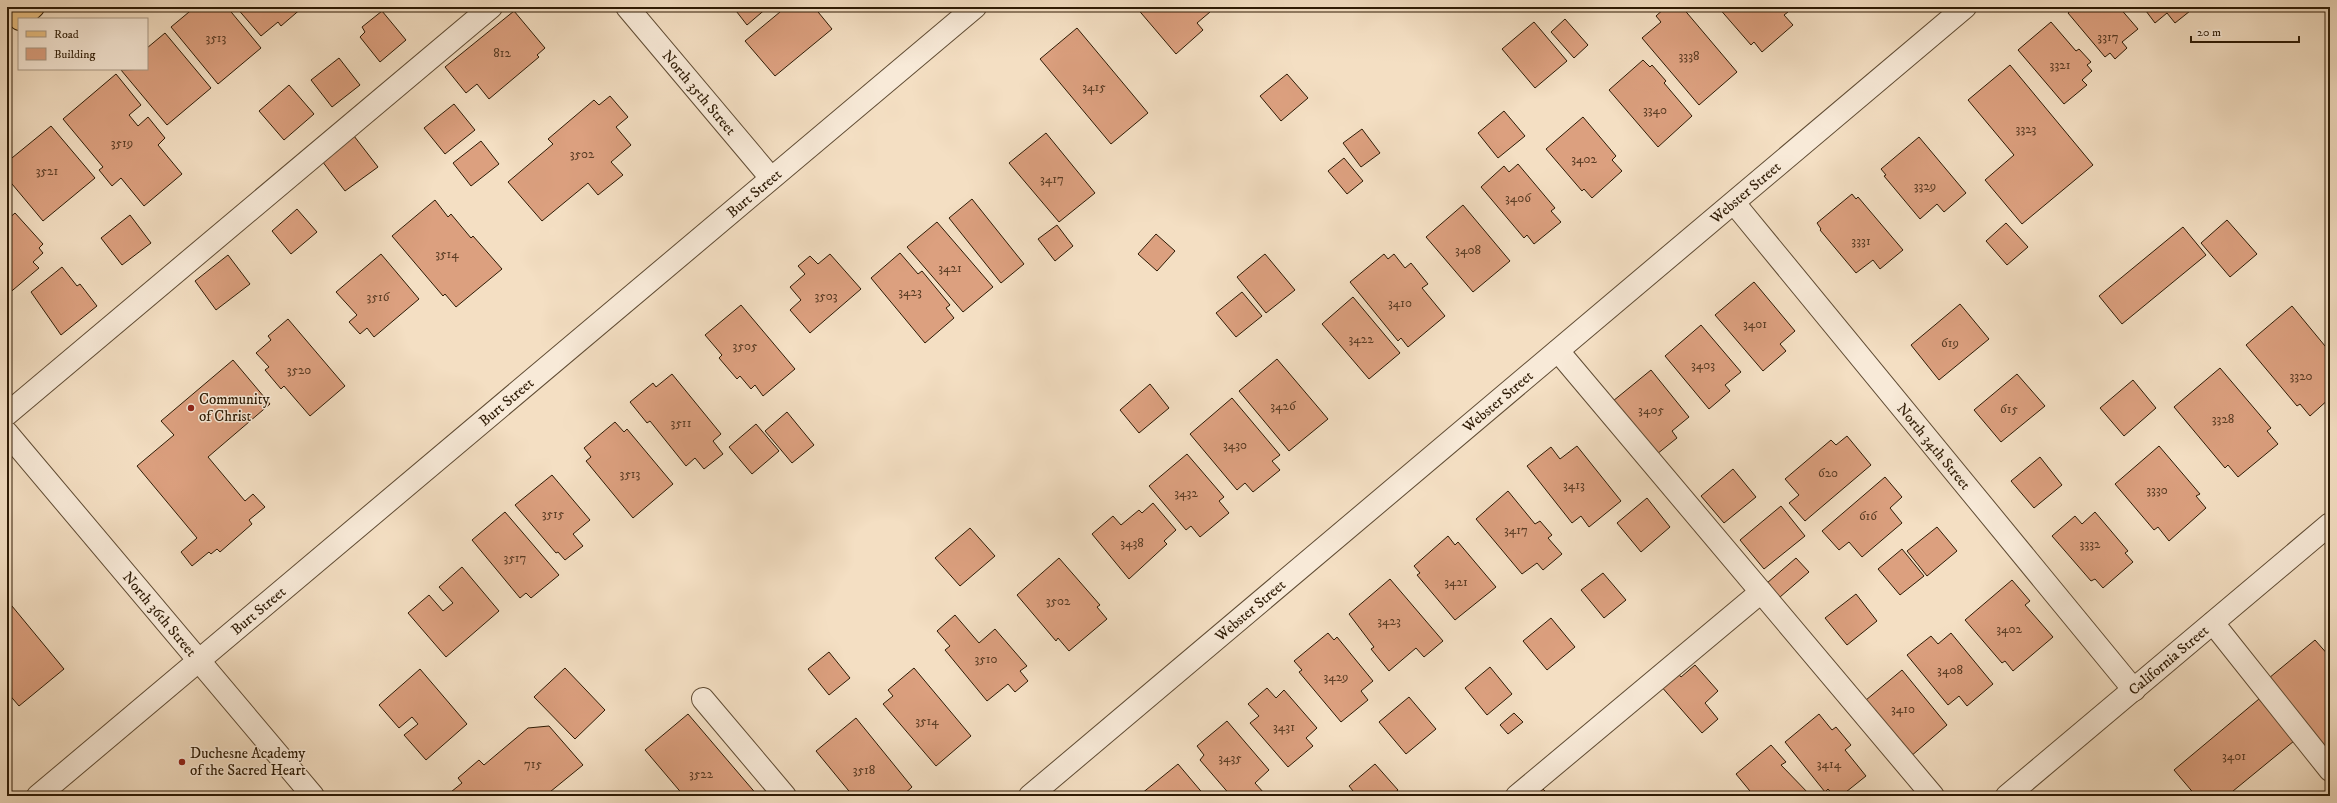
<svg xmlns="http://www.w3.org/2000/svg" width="2337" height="803" font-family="'IM FELL DW Pica',serif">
<rect width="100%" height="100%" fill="#f4dfc3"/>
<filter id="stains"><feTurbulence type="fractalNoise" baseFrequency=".005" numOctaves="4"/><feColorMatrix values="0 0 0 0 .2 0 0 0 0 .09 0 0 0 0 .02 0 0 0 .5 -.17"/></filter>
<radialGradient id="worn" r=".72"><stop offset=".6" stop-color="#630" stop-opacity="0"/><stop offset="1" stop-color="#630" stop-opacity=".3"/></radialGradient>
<!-- building -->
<g fill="#dca07f" stroke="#2e1b05">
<path d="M195 7H227L261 48 218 84 171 27Z"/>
<path d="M236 7H303L281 26 278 22 261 36Z"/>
<path d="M733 7H768L747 25Z"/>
<path d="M786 7H814L832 29 775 76 745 41Z"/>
<path d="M1136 7H1206L1210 12 1197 23 1203 30 1176 54Z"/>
<path d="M1666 7H1682L1737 72 1699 105 1642 38 1661 22 1656 16Z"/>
<path d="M1718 7H1783L1788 12 1784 15 1793 25 1762 52 1754 42 1751 45Z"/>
<path d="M2075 7H2119L2138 29 2122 42 2127 48 2115 59 2110 53 2105 57 2068 13Z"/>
<path d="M2143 7H2195L2175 23 2167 13 2155 23Z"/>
<path d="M382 11 406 40 380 62 360 37 365 32 362 27Z"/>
<path d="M514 11 545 48 537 55 539 57 489 99 477 84 466 93 445 67Z"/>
<path d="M1565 19 1588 45 1574 58 1551 32Z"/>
<path d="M1534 22 1567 61 1535 88 1502 49Z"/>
<path d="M2051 22 2076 51 2079 49 2091 62 2087 65 2092 71 2082 80 2087 85 2064 104 2018 50Z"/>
<path d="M1077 28 1148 113 1111 144 1040 59Z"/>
<path d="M165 33 211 88 167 125 121 70 147 69V48Z"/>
<path d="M339 58 360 85 332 107 311 80Z"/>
<path d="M1643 60 1650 67 1652 65 1666 81 1664 83 1692 116 1658 147 1609 90Z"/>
<path d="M2010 65 2093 165 2022 224 1985 180 2014 155 1968 100Z"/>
<path d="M116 74 141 105 129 115 138 126 148 117 165 138 158 145 182 174 144 206 121 178 112 186 99 170 103 167 63 119Z"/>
<path d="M1287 74 1308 98 1281 121 1260 96Z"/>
<path d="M289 85 314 114 284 140 259 111Z"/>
<path d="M610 96 628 117 616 127 631 145 611 162 623 175 598 195 588 183 542 221 508 182 553 144 548 139 594 100 599 105Z"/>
<path d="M454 104 475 130 445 154 424 128Z"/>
<path d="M1504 111 1525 136 1498 158 1478 133Z"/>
<path d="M1583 117 1616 156 1612 160 1622 171 1592 198 1584 189 1582 191 1546 149Z"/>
<path d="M51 126 95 178 43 221 7 178V162Z"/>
<path d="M1362 129 1380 153 1361 167 1343 143Z"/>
<path d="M1046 133 1095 193 1059 222 1009 163Z"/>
<path d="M354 136 378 167 345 191 322 161Z"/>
<path d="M1919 137 1966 193 1944 212 1937 204 1920 219 1884 176 1886 175 1881 169Z"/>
<path d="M481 141 499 164 471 186 453 163Z"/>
<path d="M1344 158 1363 181 1347 194 1328 171Z"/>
<path d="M1518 164 1555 208 1551 211 1561 222 1534 244 1527 235 1524 238 1481 187 1504 166 1509 172Z"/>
<path d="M1852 194 1856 199 1858 197 1903 250 1880 269 1873 260 1856 273 1820 230 1821 229 1817 223Z"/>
<path d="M972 199 1024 264 1001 283 949 218Z"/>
<path d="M435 200 448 217 451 214 471 238 473 236 502 269 456 307 445 294 443 296 392 236Z"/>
<path d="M1463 205 1510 261 1473 292 1426 237Z"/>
<path d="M297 209 317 232 291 254 272 231Z"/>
<path d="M15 213 43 244 39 248 43 253 33 262 39 268 7 295V220Z"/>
<path d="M130 215 151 243 122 265 101 238Z"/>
<path d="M2227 220 2257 254 2230 277 2201 243Z"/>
<path d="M937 222 993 287 963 312 907 247Z"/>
<path d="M2006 223 2028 247 2007 265 1986 241Z"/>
<path d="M1057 225 1073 246 1055 261 1038 239Z"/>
<path d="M2183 227 2206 255 2122 324 2099 296Z"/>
<path d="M1156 234 1175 251 1157 271 1138 254Z"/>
<path d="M900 253 918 274 922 271 950 305 946 308 954 318 925 343 871 278Z"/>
<path d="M381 254 419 299 374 337 367 328 360 334 349 322 357 315 336 292Z"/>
<path d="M830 254 861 289 810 333 790 310 801 300 790 287 805 274 798 266 810 256 818 264Z"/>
<path d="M1265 254 1295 290 1266 313 1237 277Z"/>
<path d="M1384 254 1388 259 1394 254 1405 268 1411 263 1428 284 1422 288 1445 316 1408 347 1401 338 1398 341 1350 282Z"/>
<path d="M228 255 250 284 216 310 195 281Z"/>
<path d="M62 267 77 286 80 284 97 306 61 335 31 292Z"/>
<path d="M1754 282 1795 331 1780 344 1786 351 1763 371 1715 315Z"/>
<path d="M1242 292 1262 316 1236 337 1216 313Z"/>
<path d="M1353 297 1400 353 1369 379 1322 324Z"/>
<path d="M1960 304 1989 339 1939 380 1911 345Z"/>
<path d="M741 305 795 369 763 396 755 385 751 389 740 376 737 379 719 358 722 355 705 335Z"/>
<path d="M2292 306 2330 352V398L2310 416 2300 404 2297 406 2246 345Z"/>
<path d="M288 319 345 386 310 416 284 386 281 389 265 370 269 367 256 353 271 340 268 336Z"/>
<path d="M1701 325 1741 372 1725 385 1730 391 1709 409 1665 356Z"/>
<path d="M1277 359 1328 419 1289 451 1239 391Z"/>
<path d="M233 360 270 404 208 457 245 501 253 494 265 507 249 520 252 524 220 552 217 549 211 554 209 552 192 566 181 552 197 538 137 466 174 435 161 421Z"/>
<path d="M2220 368 2271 428 2267 431 2278 444 2238 477 2228 465 2225 468 2174 407Z"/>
<path d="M1651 370 1689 417 1672 431 1677 438 1657 454 1613 401Z"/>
<path d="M672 374 721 434 713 441 723 454 704 469 695 458 686 466 650 421 647 423 630 402 653 383 656 387Z"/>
<path d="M2017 374 2045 406 2001 442 1974 410Z"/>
<path d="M2133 380 2156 408 2124 436 2100 408Z"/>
<path d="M1150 384 1169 408 1139 433 1120 410Z"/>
<path d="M1232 398 1280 455 1272 461 1280 470 1253 492 1245 483 1237 490 1190 434Z"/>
<path d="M787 412 814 445 792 463 765 431Z"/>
<path d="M615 422 624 432 627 429 673 484 633 518 586 461 591 457 584 448Z"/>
<path d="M756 424 779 451 752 474 729 447Z"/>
<path d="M1847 436 1871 465 1805 521 1789 503 1799 495 1785 479 1831 440 1836 445Z"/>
<path d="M1577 446 1621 501 1589 527 1581 516 1572 523 1527 466 1551 447 1560 459Z"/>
<path d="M2159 446 2200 494 2196 496 2206 508 2169 541 2158 527 2154 530 2115 484Z"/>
<path d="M1187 454 1224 497 1219 501 1229 513 1200 537 1191 526 1186 530 1149 486Z"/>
<path d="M2040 457 2062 485 2034 508 2011 481Z"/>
<path d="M1733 469 1756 497 1724 523 1701 496Z"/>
<path d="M552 475 590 520 573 534 583 546 565 560 558 552 556 553 515 505Z"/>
<path d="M1885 477 1902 497 1890 508 1902 523 1862 557 1849 542 1839 550 1822 531Z"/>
<path d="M1508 491 1535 524 1540 521 1552 535 1548 538 1562 554 1543 570 1537 563 1522 574 1476 519Z"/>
<path d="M1647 498 1670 527 1641 552 1617 523Z"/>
<path d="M1153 503 1176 530 1164 541 1167 544 1129 579 1092 534 1113 516 1121 525 1139 510 1142 513Z"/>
<path d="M1781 506 1805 536 1764 569 1740 540Z"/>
<path d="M505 512 559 575 531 598 526 593 520 598 472 540Z"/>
<path d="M2095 512 2128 551 2125 553 2133 562 2103 588 2095 579 2091 581 2052 536 2075 516 2082 524Z"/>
<path d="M1937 527 1957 551 1927 576 1907 551Z"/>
<path d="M970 528 995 556 960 586 935 558Z"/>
<path d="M1448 536 1455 545 1458 542 1496 587 1455 620 1417 575 1420 573 1414 566Z"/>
<path d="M1902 549 1924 576 1900 595 1878 569Z"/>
<path d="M1059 558 1100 605 1097 607 1107 619 1069 651 1058 638 1056 641 1017 595Z"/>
<path d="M1796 558 1809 572 1780 597 1767 583Z"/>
<path d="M462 567 499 611 446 657 408 613 429 595 443 611 453 603 439 587Z"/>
<path d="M1603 573 1626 600 1604 618 1581 590Z"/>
<path d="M1390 579 1443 641 1424 657 1416 648 1389 671 1371 649 1374 647 1349 614Z"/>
<path d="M2012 580 2030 601 2025 605 2053 637 2013 671 2005 661 2002 663 1965 620Z"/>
<path d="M1856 594 1877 621 1847 645 1825 618Z"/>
<path d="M7 600 64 669 19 706 7 692Z"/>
<path d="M955 615 979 643 995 629 1027 666 1020 671 1028 681 1015 692 1008 684 987 701 945 650 950 646 937 631Z"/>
<path d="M1551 618 1575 647 1547 670 1523 641Z"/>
<path d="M1328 633 1334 640 1337 637 1373 681 1361 691 1368 700 1341 722 1299 672 1302 670 1294 661Z"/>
<path d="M1951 633 1993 684 1967 706 1959 696 1948 705 1907 655 1931 636 1938 644Z"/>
<path d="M2315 640 2330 657V752L2269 678Z"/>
<path d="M829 652 850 678 829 695 808 669Z"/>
<path d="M1695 665 1718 691 1705 703 1718 719 1702 733 1660 685 1676 671 1681 677Z"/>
<path d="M1490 667 1512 694 1487 715 1465 688Z"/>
<path d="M565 668 605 710 575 739 534 697Z"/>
<path d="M914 668 971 736 936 766 883 704 893 696 888 690Z"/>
<path d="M420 669 467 724 426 760 404 735 418 724 412 717 399 728 379 705Z"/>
<path d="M1902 670 1947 725 1910 757 1866 700Z"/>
<path d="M1267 688 1276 698 1284 690 1317 728 1306 738 1313 746 1288 767 1250 723 1259 716 1248 704Z"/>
<path d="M1409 697 1436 729 1406 754 1379 722Z"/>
<path d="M2259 699 2294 741 2227 796H2196L2174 770Z"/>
<path d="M1514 713 1523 722 1508 734 1500 725Z"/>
<path d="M688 714 758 796H684L645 750Z"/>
<path d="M1819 714 1832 730 1836 727 1851 745 1845 750 1866 776 1841 796H1834L1828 789 1825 792 1785 742Z"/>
<path d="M856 718 912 787 902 796H853L816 751Z"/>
<path d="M1227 721 1269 770 1255 783 1264 793 1261 796H1231L1200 760 1204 755 1197 746Z"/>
<path d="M549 726 583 765 545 796H446L462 783 458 778 479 760 484 765 528 728Z"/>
<path d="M1771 745 1786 762 1781 765 1811 796H1754L1736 774Z"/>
<path d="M1178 764 1205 796H1142L1141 794Z"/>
<path d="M1375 764 1398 790 1391 796H1357L1349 786Z"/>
<path d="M1543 789 1550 796H1534Z"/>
</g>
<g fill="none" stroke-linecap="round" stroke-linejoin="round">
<!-- minor casing -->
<g stroke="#604c34" stroke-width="24">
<g id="minor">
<path id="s1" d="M627 7 771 178"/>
<path id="s2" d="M1734 203 2134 690"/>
<path d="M1558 351 1933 796"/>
<path d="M7 414 491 7"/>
<path id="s3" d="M7 433 313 796"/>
<path d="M2213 623 2330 770"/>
<path d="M703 699 785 796"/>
<path id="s4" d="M38 796 975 7"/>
<path id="s5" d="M1030 796 1965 7"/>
<path d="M1517 796 1761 592"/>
<path id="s6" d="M2007 796 2330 524"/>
</g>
</g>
<!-- major casing -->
<g stroke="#2e1b05" stroke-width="24">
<path id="major" d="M20 19 33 7"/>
</g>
<!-- minor -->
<use href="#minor" stroke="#f8ead8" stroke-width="22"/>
<!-- major -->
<use href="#major" stroke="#eac082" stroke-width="22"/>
</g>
<!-- markers -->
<g fill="#8f2418" stroke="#f8ead8" stroke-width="1.5">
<circle cx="191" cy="408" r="4"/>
<circle cx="182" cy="762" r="4"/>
</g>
<g text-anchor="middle" stroke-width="3" stroke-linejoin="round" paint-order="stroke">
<!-- number labels -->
<g font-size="13" fill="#5a3c24">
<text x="2108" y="41">3317</text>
<text x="216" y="42">3513</text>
<text x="502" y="57">812</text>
<text x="1689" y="60">3338</text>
<text x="2060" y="69">3321</text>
<text x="1094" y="91">3415</text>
<text x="1655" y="114">3340</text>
<text x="2026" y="133">3323</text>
<text x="122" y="147">3519</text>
<text x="582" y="158">3502</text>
<text x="1584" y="163">3402</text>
<text x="47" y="175">3521</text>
<text x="1052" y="183">3417</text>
<text x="1925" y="190">3329</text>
<text x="1518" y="202">3406</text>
<text x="1861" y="245">3331</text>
<text x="1468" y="254">3408</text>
<text x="447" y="258">3514</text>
<text x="950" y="272">3421</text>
<text x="910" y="296">3423</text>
<text x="826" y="300">3503</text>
<text x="378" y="301">3516</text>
<text x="1400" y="307">3410</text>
<text x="1755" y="328">3401</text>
<text x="1361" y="343">3422</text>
<text x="1950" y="347">619</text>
<text x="745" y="350">3505</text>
<text x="1703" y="369">3403</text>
<text x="299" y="374">3520</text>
<text x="2301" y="380">3320</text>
<text x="1283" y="410">3426</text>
<text x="2009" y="413">615</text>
<text x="1651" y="414">3405</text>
<text x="2223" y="423">3328</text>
<text x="681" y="427">3511</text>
<text x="1235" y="449">3430</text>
<text x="1828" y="477">620</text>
<text x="630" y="478">3513</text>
<text x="1574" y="489">3413</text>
<text x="2157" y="494">3330</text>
<text x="1186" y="497">3432</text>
<text x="553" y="518">3515</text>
<text x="1868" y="520">616</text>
<text x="1516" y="534">3417</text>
<text x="1132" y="547">3438</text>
<text x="2090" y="548">3332</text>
<text x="515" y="562">3517</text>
<text x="1456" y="586">3421</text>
<text x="1058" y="605">3502</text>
<text x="1389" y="625">3423</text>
<text x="2009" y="633">3402</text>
<text x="986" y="663">3510</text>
<text x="1950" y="674">3408</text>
<text x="1336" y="681">3429</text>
<text x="1903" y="713">3410</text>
<text x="927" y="725">3514</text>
<text x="1284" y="731">3431</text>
<text x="2234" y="760">3401</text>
<text x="1230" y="762">3435</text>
<text x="533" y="768">715</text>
<text x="1829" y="768">3414</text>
<text x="864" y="774">3518</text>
<text x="701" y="778">3522</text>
</g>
<!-- street labels -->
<g font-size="15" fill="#2e1b05" stroke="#f8ead8">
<text dy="5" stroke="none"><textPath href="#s1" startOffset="112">North 35th Street</textPath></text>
<text dy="5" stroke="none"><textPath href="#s4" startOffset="936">Burt Street</textPath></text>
<text dy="5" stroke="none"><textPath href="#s5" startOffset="936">Webster Street</textPath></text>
<text dy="5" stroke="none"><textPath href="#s4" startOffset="612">Burt Street</textPath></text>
<text dy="5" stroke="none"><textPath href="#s5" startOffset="612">Webster Street</textPath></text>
<text dy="5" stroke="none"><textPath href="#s2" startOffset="315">North 34th Street</textPath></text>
<text dy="5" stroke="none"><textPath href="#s4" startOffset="288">Burt Street</textPath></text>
<text dy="5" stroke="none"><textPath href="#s5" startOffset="288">Webster Street</textPath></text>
<text dy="5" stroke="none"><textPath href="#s3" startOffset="237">North 36th Street</textPath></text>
<text dy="5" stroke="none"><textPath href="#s6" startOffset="211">California Street</textPath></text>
</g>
<!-- poi labels -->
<g font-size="15" fill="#2e1b05" stroke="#f8ead8" text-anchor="start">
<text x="199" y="404">Community<tspan x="199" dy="17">of Christ</tspan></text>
<text x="190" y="758">Duchesne Academy<tspan x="190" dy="17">of the Sacred Heart</tspan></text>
</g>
</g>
<!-- margin -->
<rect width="2337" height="803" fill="none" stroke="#f4dfc3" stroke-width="24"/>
<rect x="8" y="8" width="2321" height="787" fill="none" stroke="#2e1b05" stroke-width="2"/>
<rect x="12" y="12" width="2313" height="779" fill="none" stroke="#2e1b05"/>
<!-- legend -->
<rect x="18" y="18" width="130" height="52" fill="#f8ead8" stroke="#a79784"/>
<rect x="26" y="31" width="20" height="6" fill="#eac082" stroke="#a79784"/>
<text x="54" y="38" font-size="12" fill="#2e1b05">Road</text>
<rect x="26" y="48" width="20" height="12" fill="#dca07f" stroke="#a79784"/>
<text x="54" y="58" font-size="12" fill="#2e1b05">Building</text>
<!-- scale -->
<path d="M2191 36v6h108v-6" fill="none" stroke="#2e1b05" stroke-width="2"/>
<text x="2197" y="36" font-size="12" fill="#2e1b05" stroke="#f8ead8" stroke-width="3" paint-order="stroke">20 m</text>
<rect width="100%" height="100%" filter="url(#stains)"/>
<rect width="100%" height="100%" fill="url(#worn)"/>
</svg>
